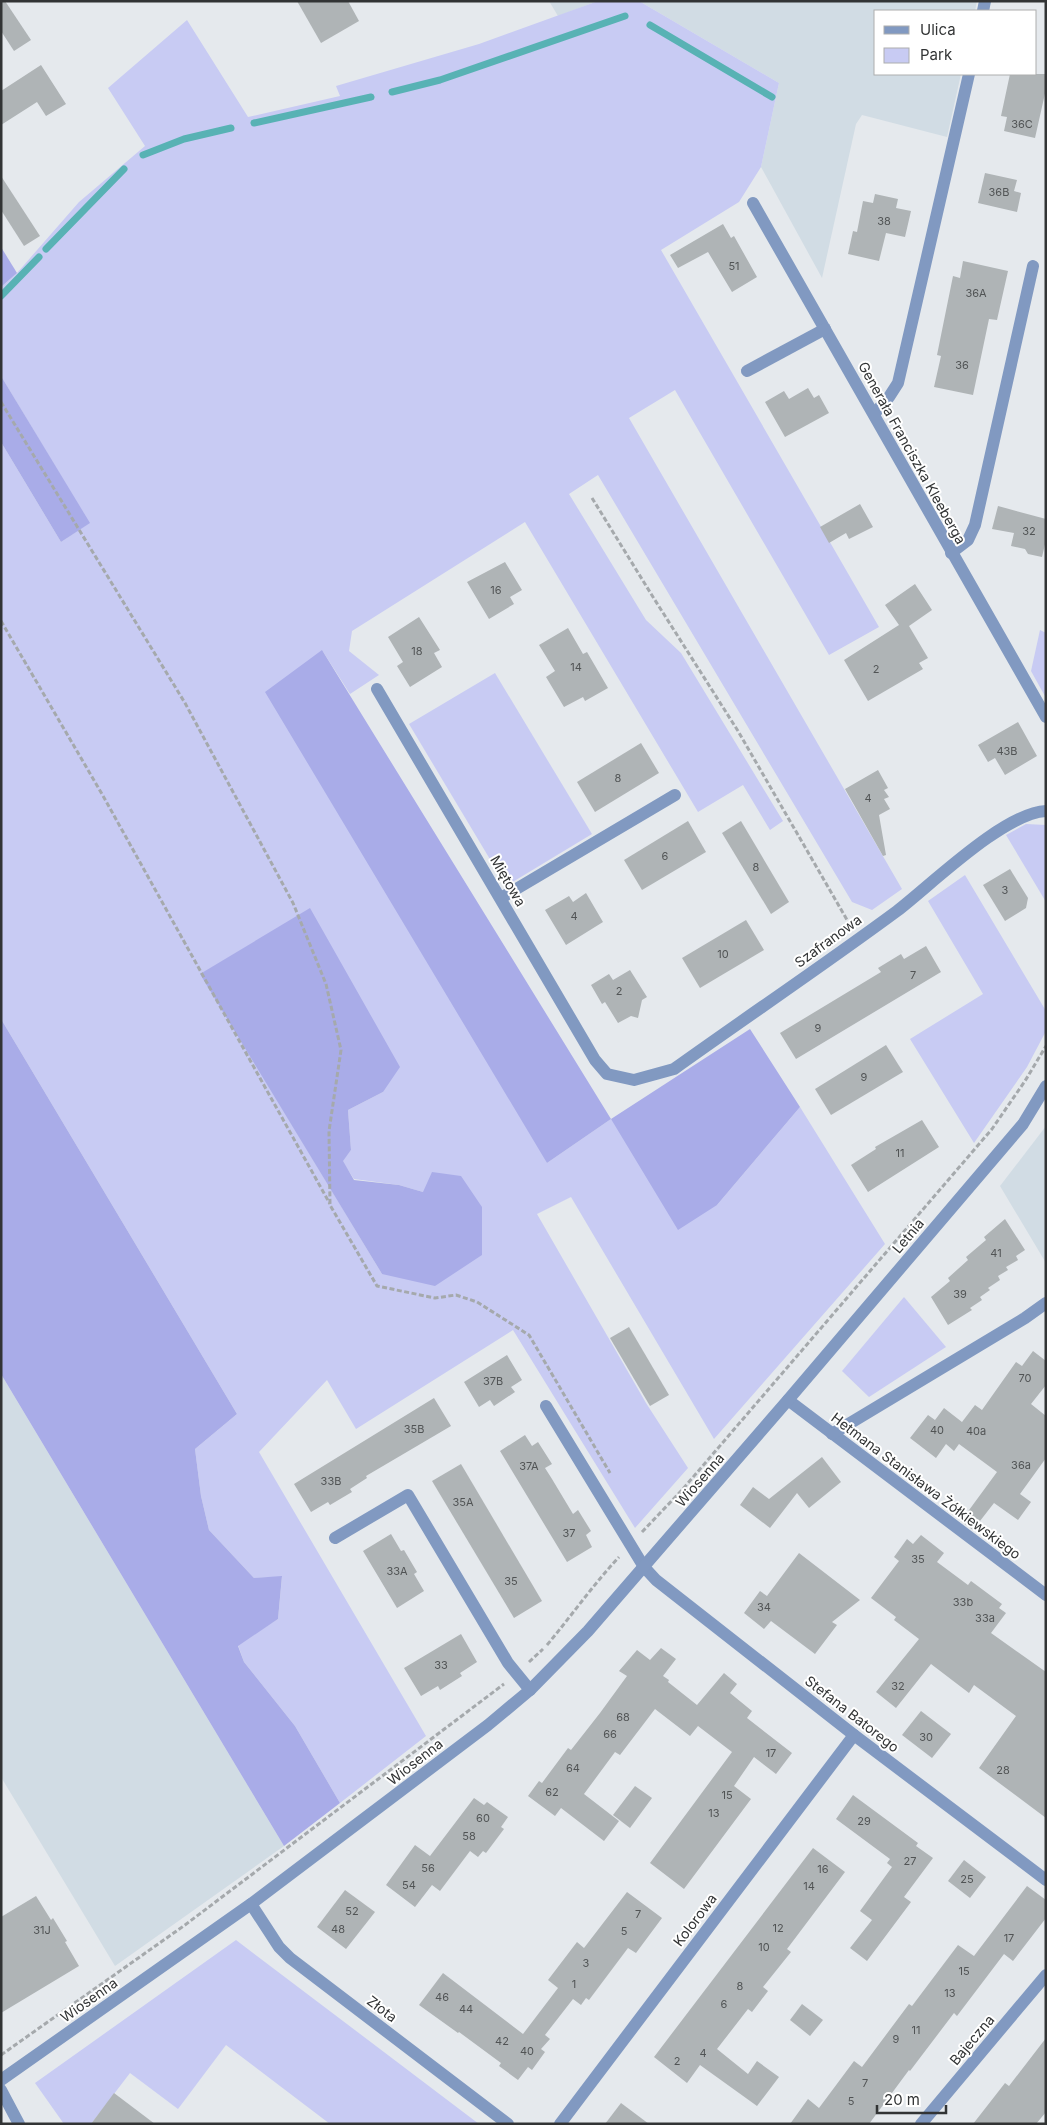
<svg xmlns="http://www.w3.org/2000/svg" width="1047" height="2125" font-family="Inter,sans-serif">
<rect width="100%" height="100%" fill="#e5e9ed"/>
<!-- built -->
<g fill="#d1dce4">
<path d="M549 1H598L558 16Z"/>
<path d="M639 1H977L975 11H876V74H961L947 137 862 115 856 124 822 278 761 167 779 83Z"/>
<path d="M1046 1126V1263L1000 1186Z"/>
<path d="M1 1374 284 1846 115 1966 1 1777Z"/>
</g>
<!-- green -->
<g fill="#c8cbf3" fill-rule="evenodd">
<path d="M598 1H639L779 83 761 167 739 202 661 250 879 627 829 655 675 390 629 418 902 889 872 910 852 902 598 475 569 494 646 620 681 653 783 821 770 830 743 785 698 812 525 522 352 631 349 651 379 675 350 694 322 650 547 1163 611 1119 717 1205 800 1107 885 1244 714 1439 571 1197 537 1214 646 1403 688 1468 635 1528 513 1330 356 1429 327 1380 259 1452 426 1736 340 1803 295 1726 244 1662 238 1645 278 1619 282 1577 254 1578 209 1530 201 1496 195 1449 237 1414 1 1019V442L61 542 89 523 1 376V287L17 273 79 202 145 146 108 88 187 20 248 117 340 96 336 86 479 44ZM310 909 383 1092 348 1110 351 1150 342 1161 354 1179 399 1185 423 1192 382 1274 201 974Z"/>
<path d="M1040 630 1046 633V698L1031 671Z"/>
<path d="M495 673 592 834 506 886 409 724Z"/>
<path d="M1026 824 1046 825V902L1006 835Z"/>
<path d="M965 875 1046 1011V1031L1027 1067 974 1143 910 1039 983 994 928 901Z"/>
<path d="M904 1297 946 1347 869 1397 842 1371Z"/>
<path d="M236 1940 479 2124H330L226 2045 178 2109 130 2073 91 2124H64L35 2083Z"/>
</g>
<!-- forest -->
<g fill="#a9ace8">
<path d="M1 247 17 273 1 287Z"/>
<path d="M1 376 90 523 61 542 1 442Z"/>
<path d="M322 650 611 1119 750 1029 800 1107 717 1205 678 1230 611 1119 547 1163 265 692Z"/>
<path d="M310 908 400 1067 383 1092 348 1110 351 1150 343 1161 354 1180 399 1185 423 1192 432 1172 461 1176 482 1207V1255L435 1286 382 1274 200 974Z"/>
<path d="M1 1019 237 1414 195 1449 201 1496 209 1530 254 1578 282 1576 278 1619 238 1646 244 1662 295 1726 340 1803 284 1846 1 1374Z"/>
</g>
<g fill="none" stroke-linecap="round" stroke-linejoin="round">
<!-- stream -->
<g stroke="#58b2b4" stroke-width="7">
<path d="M650 25 772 97"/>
<path d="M392 92 440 80 625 16"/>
<path d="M254 123 371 97"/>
<path d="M143 155 184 139 231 128"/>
<path d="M46 249 124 169"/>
<path d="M1 296 39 257"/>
</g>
</g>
<!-- building -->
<g fill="#afb4b6">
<path d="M1 1H5L31 40 14 51 1 31Z"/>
<path d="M297 1H348L359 21 321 43Z"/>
<path d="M41 65 66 104 46 116 37 102 1 125V91Z"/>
<path d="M1010 74H1046V89L1035 138 1004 131 1007 117 1001 116Z"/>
<path d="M985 173 1017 180 1014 191 1021 193 1017 212 978 203Z"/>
<path d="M1 176 40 236 24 246 1 210Z"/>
<path d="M875 194 898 199 896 208 911 211 905 237 886 233 879 261 848 254 853 231 857 232 863 201 873 203Z"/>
<path d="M723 224 731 238 734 236 757 277 732 292 708 252 678 268 670 255Z"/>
<path d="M963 261 1008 271 997 320 989 319 973 395 934 387 941 356 937 355 953 276 960 278Z"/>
<path d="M808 388 814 398 819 395 829 413 785 437 765 402 784 391 789 399Z"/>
<path d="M860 504 873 527 849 539 846 533 829 543 820 527Z"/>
<path d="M998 506 1046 519V540L1042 557 1028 554 1025 549 1011 546 1014 533 992 529Z"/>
<path d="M505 562 522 590 510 597 514 604 489 619 467 582Z"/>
<path d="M915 584 932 610 909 626 928 658 919 663 923 669 868 701 844 660 899 625 885 605Z"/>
<path d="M419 617 440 650 434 653 442 667 410 687 397 666 403 662 388 637Z"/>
<path d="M568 628 583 654 587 652 608 688 585 701 583 697 564 707 546 677 555 671 539 645Z"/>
<path d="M1018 722 1037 756 1005 775 995 758 988 762 978 745Z"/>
<path d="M641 743 659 773 595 812 577 782Z"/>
<path d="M878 770 888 788 884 790 889 797 884 799 890 809 879 815 886 855 883 856 845 789Z"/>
<path d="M688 821 706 852 642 890 624 860Z"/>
<path d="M741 821 789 902 771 914 722 833Z"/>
<path d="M1010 869 1028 898 1026 908 1005 921 983 885Z"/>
<path d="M586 893 603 922 566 945 545 910 569 896 573 902Z"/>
<path d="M746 920 764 950 700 988 682 958Z"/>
<path d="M926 946 941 972 796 1059 780 1033 881 972 878 968 901 954 904 959Z"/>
<path d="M630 970 647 997 642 1000 638 1018 631 1016 618 1023 605 1002 602 1004 591 985 609 974 613 980Z"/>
<path d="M886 1045 903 1072 831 1115 815 1089Z"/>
<path d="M922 1120 939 1147 868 1192 851 1165 876 1149 875 1147Z"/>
<path d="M1005 1219 1025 1250 1016 1256 1018 1260 1006 1267 1008 1270 998 1276 1000 1280 988 1288 990 1290 980 1297 982 1300 970 1308 972 1310 948 1325 931 1297 950 1281 948 1278 968 1260 966 1257 986 1240 984 1237Z"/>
<path d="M629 1327 669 1395 650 1406 610 1338Z"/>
<path d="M1033 1351 1046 1361V1385L1031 1404 1046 1416V1458L1020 1494 1031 1502 1018 1520 994 1503 973 1530 961 1521 997 1472 959 1444 954 1451 946 1444 936 1458 910 1438 928 1415 935 1420 944 1408 962 1422 975 1405 982 1410 1016 1362 1022 1366Z"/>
<path d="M507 1355 522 1380 511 1387 515 1392 494 1406 490 1400 479 1407 464 1382Z"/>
<path d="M434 1398 451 1426 366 1476 367 1478 350 1489 352 1492 330 1505 328 1502 311 1512 294 1484Z"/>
<path d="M525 1435 532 1446 538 1442 552 1464 545 1468 552 1479 573 1514 578 1510 591 1531 586 1535 592 1547 567 1562 500 1451Z"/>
<path d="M822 1457 841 1482 809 1508 797 1493 770 1528 740 1505 753 1487 769 1499Z"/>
<path d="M461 1464 542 1601 514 1618 432 1481Z"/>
<path d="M391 1534 401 1551 404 1550 417 1572 414 1574 424 1591 397 1608 363 1551Z"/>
<path d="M921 1535 944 1553 937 1562 968 1585 971 1581 1002 1604 999 1608 1006 1613 991 1633 1046 1672V1818L979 1768 1016 1716 974 1685 969 1693 931 1664 896 1708 876 1692 919 1639 894 1620 896 1617 871 1598 899 1561 894 1557 907 1539 913 1544Z"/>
<path d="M799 1553 860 1600 832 1622 837 1625 815 1654 771 1621 764 1629 744 1613 760 1591 767 1596Z"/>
<path d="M461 1634 477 1662 460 1673 462 1676 440 1690 438 1686 421 1696 404 1668Z"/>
<path d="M661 1648 676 1659 663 1676 669 1680 668 1682 697 1705 724 1673 737 1684 730 1693 752 1711 747 1718 792 1753 776 1774 754 1757 734 1786 751 1799 684 1889 650 1863 732 1752 698 1726 690 1736 655 1709 620 1755 615 1752 584 1794 619 1821 604 1841 561 1808 555 1816 528 1796 539 1781 542 1783 568 1748 571 1750 600 1713 627 1676 619 1671 637 1650 650 1660Z"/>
<path d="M921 1711 951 1734 932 1758 902 1735Z"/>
<path d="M635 1786 652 1798 630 1828 613 1815Z"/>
<path d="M853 1795 918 1843 916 1846 933 1858 904 1897 911 1902 867 1961 850 1948 872 1920 860 1911 892 1867 887 1863 890 1859 836 1819Z"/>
<path d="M474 1798 484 1805 487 1802 508 1817 501 1827 504 1829 486 1853 483 1851 478 1857 470 1851 440 1891 432 1885 415 1907 386 1885 415 1845 430 1856Z"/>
<path d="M813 1848 845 1872 787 1949 791 1952 763 1987 768 1991 752 2012 748 2009 717 2049 748 2074 757 2061 779 2077 757 2106 700 2065 687 2083 654 2057Z"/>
<path d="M964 1860 986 1877 970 1898 948 1881Z"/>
<path d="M1027 1886 1046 1900V1918L1013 1961 1004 1954 957 2016 954 2013 910 2071 909 2070 869 2124H790L808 2099 819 2108 854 2061 862 2067 909 2004 912 2006 958 1945 974 1956Z"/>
<path d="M345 1890 375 1912 346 1949 317 1927Z"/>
<path d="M627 1892 662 1918 636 1953 628 1948 589 2000 586 1998 581 2005 573 1999 545 2035 550 2039 541 2049 545 2052 532 2070 528 2067 518 2080 499 2066 501 2063 459 2032 458 2033 419 2005 443 1973 523 2034 558 1988 548 1980 577 1942 584 1948Z"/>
<path d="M36 1896 51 1920 53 1918 67 1941 65 1942 79 1966 1 2013V1917Z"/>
<path d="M802 2004 823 2020 810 2036 790 2020Z"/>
<path d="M1046 2038V2112L1036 2124H973L1005 2083 1009 2086Z"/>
<path d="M114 2093 155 2124H91Z"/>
<path d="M621 2103 649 2124H605Z"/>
</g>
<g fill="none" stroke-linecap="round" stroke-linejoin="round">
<!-- path -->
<g stroke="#a5a9ac" stroke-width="3" stroke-dasharray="5 2.5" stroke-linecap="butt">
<path d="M1 402 185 703 293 903 326 984 341 1050 329 1131 330 1205 377 1286 435 1298 456 1295 477 1302 529 1335 610 1473"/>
<path d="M592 498 653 597 738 731 850 925"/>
<path d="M1 621 102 794 330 1204"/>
<path d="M642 1532 682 1490 992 1129 1025 1081 1046 1046"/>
<path d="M547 1645C572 1615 593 1585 619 1557"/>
<path d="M529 1662 543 1649"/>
<path d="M1 2055 185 1925 504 1684"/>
</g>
<!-- service -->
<g stroke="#8199c1" stroke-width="12">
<path d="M983 11 985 1"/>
<path d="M874 414 889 397 898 383 969 74"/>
<path d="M951 553 968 540 975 525 1033 266"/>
<path d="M501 898 675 795"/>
<path d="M546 1406 644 1567"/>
<path d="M335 1538 408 1495 508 1663 530 1690"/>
</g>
<!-- minor -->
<g stroke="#8199c1" stroke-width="12">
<path d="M753 203 1046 717"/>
<path d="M747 371 825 329"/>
<path d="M377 689 595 1060 607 1074 634 1080 674 1069C748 1016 824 965 897 911 932 884 1004 813 1046 811"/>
<path d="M788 1400 1046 1595"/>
<path d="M832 1434 1025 1318 1046 1303"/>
<path d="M644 1567 656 1580 854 1735 1046 1880"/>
<path d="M251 1904 279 1947 290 1958 508 2124"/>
<path d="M1 2080 251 1904 488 1725 530 1690 588 1631 788 1400 1023 1124 1046 1086"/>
<path d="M1 2090 19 2124"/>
<path d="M560 2124 854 1735"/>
<path d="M921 2124 1046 1975"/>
</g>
</g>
<g text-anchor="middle" stroke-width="4" stroke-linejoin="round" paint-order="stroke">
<!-- number labels -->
<g font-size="11" fill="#515455">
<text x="1022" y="128">36C</text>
<text x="999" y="196">36B</text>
<text x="884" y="225">38</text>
<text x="734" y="270">51</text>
<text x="976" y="297">36A</text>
<text x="962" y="369">36</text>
<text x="1029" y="535">32</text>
<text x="496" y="594">16</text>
<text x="417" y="655">18</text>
<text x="576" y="671">14</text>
<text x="876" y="673">2</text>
<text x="1007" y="755">43B</text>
<text x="618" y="782">8</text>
<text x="868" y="802">4</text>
<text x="665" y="860">6</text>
<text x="756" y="871">8</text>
<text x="1005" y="894">3</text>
<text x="574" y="920">4</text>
<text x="723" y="958">10</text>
<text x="913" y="979">7</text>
<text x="619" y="995">2</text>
<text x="818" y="1032">9</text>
<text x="864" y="1081">9</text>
<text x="900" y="1157">11</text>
<text x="996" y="1257">41</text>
<text x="960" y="1298">39</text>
<text x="1025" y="1382">70</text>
<text x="493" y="1385">37B</text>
<text x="414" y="1433">35B</text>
<text x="937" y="1434">40</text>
<text x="976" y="1435">40a</text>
<text x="1021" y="1469">36a</text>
<text x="529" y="1470">37A</text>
<text x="331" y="1485">33B</text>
<text x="463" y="1506">35A</text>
<text x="569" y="1537">37</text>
<text x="918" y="1563">35</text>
<text x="397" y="1575">33A</text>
<text x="511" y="1585">35</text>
<text x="963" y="1606">33b</text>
<text x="764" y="1611">34</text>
<text x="985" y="1622">33a</text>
<text x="441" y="1669">33</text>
<text x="898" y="1690">32</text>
<text x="623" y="1721">68</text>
<text x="610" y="1738">66</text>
<text x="926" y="1741">30</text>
<text x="771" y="1757">17</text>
<text x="573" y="1772">64</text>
<text x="1003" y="1774">28</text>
<text x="552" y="1796">62</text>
<text x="727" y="1799">15</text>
<text x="714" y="1817">13</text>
<text x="483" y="1822">60</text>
<text x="864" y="1825">29</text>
<text x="469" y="1840">58</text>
<text x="910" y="1865">27</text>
<text x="428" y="1872">56</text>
<text x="823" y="1873">16</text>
<text x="967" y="1883">25</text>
<text x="409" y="1889">54</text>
<text x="809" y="1890">14</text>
<text x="352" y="1915">52</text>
<text x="638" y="1918">7</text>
<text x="778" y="1932">12</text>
<text x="338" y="1933">48</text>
<text x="42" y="1934">31J</text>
<text x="624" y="1935">5</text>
<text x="1009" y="1942">17</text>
<text x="764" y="1951">10</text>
<text x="586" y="1967">3</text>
<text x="964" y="1975">15</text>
<text x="574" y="1988">1</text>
<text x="740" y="1990">8</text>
<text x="950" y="1997">13</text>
<text x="442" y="2001">46</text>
<text x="724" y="2008">6</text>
<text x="466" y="2013">44</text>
<text x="916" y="2034">11</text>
<text x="896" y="2043">9</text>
<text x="502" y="2045">42</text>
<text x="527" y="2055">40</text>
<text x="703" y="2057">4</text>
<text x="677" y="2065">2</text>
<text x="865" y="2087">7</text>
<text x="851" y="2105">5</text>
</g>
<!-- street labels -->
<g font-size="14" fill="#323435" stroke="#fff">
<text transform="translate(912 453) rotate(61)" y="5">Generała Franciszka Kleeberga</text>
<text transform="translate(508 881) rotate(60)" y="5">Miętowa</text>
<text transform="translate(828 941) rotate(-36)" y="5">Szafranowa</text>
<text transform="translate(908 1236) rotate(-50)" y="5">Letnia</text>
<text transform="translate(700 1480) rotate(-49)" y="5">Wiosenna</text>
<text transform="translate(926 1486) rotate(37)" y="5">Hetmana Stanisława Żółkiewskiego</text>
<text transform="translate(852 1714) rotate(38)" y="5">Stefana Batorego</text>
<text transform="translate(415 1762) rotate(-38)" y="5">Wiosenna</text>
<text transform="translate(695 1920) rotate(-53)" y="5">Kolorowa</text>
<text transform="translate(89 2000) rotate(-35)" y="5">Wiosenna</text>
<text transform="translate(382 2009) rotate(37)" y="5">Złota</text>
<text transform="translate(972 2040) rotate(-50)" y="5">Bajeczna</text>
</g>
</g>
<!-- border -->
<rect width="1047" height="2125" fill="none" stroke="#323435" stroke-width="5"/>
<!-- legend -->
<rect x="874" y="10" width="162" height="65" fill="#ffffff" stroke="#adaeae"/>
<rect x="884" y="26" width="25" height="8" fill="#8199c1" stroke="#adaeae"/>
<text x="920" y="35" font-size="15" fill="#323435">Ulica</text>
<rect x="884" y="48" width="25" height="15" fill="#c8cbf3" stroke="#adaeae"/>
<text x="920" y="60" font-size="15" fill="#323435">Park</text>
<!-- scale -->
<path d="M877 2105v8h69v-8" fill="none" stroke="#323435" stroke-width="2.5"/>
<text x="884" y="2105" font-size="15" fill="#323435" stroke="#ffffff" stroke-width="4" paint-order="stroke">20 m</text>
</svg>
